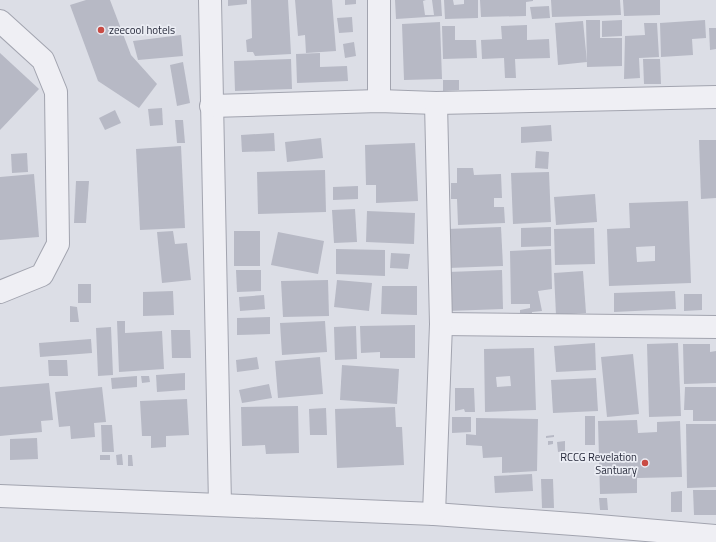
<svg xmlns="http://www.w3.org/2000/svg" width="716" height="542" font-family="'Titillium Web',sans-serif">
<rect width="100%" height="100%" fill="#dcdee6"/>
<!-- building -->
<g fill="#b7b9c5" fill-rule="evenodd">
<path d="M86 0H110L131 55 157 84 139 108 98 81 70 5Z"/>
<path d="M228 0H247V4L228 6Z"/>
<path d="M251 0H288L291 54 255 56 253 52H247L246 40 252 38Z"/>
<path d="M295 0H332L336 51 306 53 305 35 298 36Z"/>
<path d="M345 0H356V4L345 5Z"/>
<path d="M395 0H426L423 1 425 15H434L432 0H441L442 16 396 19Z"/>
<path d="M444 0H453L454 5 464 4V0H478V18L445 19Z"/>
<path d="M480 0H533V1L526 2V16L481 17Z"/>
<path d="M551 0H620L621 15 552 17Z"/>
<path d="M623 0H660V15L624 16Z"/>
<path d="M549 6 550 18 532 19 530 7Z"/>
<path d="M352 17 353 32 339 33 337 18Z"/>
<path d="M586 20H600V38H622V66L587 67Z"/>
<path d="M622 20V36L602 37V21Z"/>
<path d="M705 20 706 38 692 39 693 55 661 57 660 23Z"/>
<path d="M583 21 587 62 558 65 555 23Z"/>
<path d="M440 22 442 79 404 80 402 24Z"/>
<path d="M644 23H657L659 57 639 58 640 78 624 79 625 36 645 35Z"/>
<path d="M527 25V40L549 39 550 58 515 59 516 78H505L504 58 482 59 481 40 502 39 501 26Z"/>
<path d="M442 26H455V40H476L477 58 443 59Z"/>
<path d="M709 28H716V49L710 50Z"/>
<path d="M181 35 183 56 138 60 133 41Z"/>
<path d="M354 42 356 56 345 58 343 44Z"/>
<path d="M0 53 39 89 0 130Z"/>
<path d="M320 53V67L347 66 348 81 297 83 296 54Z"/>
<path d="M291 59 292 89 235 91 234 61Z"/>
<path d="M643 59H660L661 84H644Z"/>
<path d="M183 62 190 103 177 106 170 65Z"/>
<path d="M443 80H459V90L443 91Z"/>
<path d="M162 108 163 125 150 126 148 109Z"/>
<path d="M115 110 121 123 105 130 99 118Z"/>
<path d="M175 120H183L185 143H177Z"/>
<path d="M551 125 552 141 521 143V127Z"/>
<path d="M274 133 275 151 242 152 241 135Z"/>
<path d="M321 138 323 158 287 162 285 142Z"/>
<path d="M699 140H716V198L701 199Z"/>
<path d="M415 143 418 201 376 203V185H366L365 145Z"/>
<path d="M181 146 185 228 140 230 136 149Z"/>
<path d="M536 151 549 152 548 169 535 168Z"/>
<path d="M27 153 28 172 12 173 11 154Z"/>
<path d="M457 168H473L474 175 501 174 502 198H494V207H504L505 223 458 225 457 199H451V183H457Z"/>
<path d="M325 170 326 212 258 214 257 172Z"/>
<path d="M549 172 551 222 513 224 511 173Z"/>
<path d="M34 174 39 237 0 240V177Z"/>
<path d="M76 181H89L86 223H74Z"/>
<path d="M358 186V199L333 200V187Z"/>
<path d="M595 194 597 222 556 225 554 197Z"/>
<path d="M688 201 691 283 609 286 607 229 630 228 629 203ZM655 246V261L637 262 636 247Z"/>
<path d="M355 209 357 242 334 243 332 210Z"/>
<path d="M367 211 415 213 414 244 366 242Z"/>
<path d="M501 227 503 266 448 268 447 229Z"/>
<path d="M551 227V246L521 247V228Z"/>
<path d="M594 228 595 264 555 265 554 229Z"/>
<path d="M173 231 175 244 187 243 191 280 162 283 157 232Z"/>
<rect x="234" y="231" width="26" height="35"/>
<path d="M278 232 324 241 318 274 271 265Z"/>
<path d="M336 249 385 250V276L336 274Z"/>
<path d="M551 249 552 289 538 291 542 311 532 312V316L520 317V310L530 308V304H511L510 251Z"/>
<path d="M391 253 410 254 408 269 390 268Z"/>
<path d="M236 270H261V291L237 292Z"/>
<path d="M502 270 503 309 448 311V272Z"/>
<path d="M583 271 586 313 556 315 554 273Z"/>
<path d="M328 280 329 316 283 317 281 281Z"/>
<path d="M337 280 372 283 369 311 334 307Z"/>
<rect x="78" y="284" width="13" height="19"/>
<path d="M382 286H417V315L381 314Z"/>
<path d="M173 291 174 315 143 316V292Z"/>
<path d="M675 291 676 309 614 312V293Z"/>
<path d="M684 294H702V310L684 311Z"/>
<path d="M264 295 265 309 240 311 239 297Z"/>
<path d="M70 306 77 307 79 322H70Z"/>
<path d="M270 317V334L237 335V318Z"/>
<path d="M117 321H125V333L162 331 164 369 119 372Z"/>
<path d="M325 321 327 352 282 355 280 323Z"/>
<path d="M415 325V358H380V352L361 353 360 326Z"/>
<path d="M356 326 357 359 335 360 334 327Z"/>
<path d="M111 327 113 375 98 376 96 328Z"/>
<path d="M171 330H190L191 358H172Z"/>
<path d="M91 339 92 353 40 357 39 343Z"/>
<path d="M595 343 596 370 556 372 554 346Z"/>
<path d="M678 343 681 416 649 417 647 344Z"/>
<path d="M683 344H710V352L716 351V383L684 384Z"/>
<path d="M534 348 536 410 485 412 484 349ZM510 376 511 386 497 387 496 377Z"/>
<path d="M633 354 639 414 607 417 601 357Z"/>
<path d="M257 357 259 369 237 372 236 360Z"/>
<path d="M320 357 323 394 278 398 275 361Z"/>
<path d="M48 360H67L68 376H49Z"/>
<path d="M342 365 399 369 397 404 340 400Z"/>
<path d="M185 373V390L157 392 156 375Z"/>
<path d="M137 376V387L112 389 111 378Z"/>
<path d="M141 376H149L150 382 142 383Z"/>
<path d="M596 378 598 411 553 413 551 380Z"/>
<path d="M49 383 53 420 41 421 42 432 0 436V387Z"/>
<path d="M269 384 272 398 242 403 239 390Z"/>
<path d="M102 387 106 422 94 423 95 437 71 439 70 426 59 427 55 392Z"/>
<path d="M685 387H716V421H693V410H684Z"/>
<path d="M455 388H474L475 412H465L464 409 455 411Z"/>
<path d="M187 399 189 435 166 436V447L151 448V436H142L140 401Z"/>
<path d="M298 406 299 453 266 454 265 445 242 446 241 407Z"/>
<path d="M395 407 396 427H402L404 465 337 468 335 409Z"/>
<path d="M326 408 327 435H310L309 409Z"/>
<rect x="585" y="416" width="10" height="29"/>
<path d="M452 417H471V432L452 433Z"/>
<path d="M476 418 538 419 537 471 502 473V457L483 458 482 446 466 445V434L476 435Z"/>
<path d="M637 420 638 433 657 432V422L680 421 682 477 637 478V493L600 494 598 421Z"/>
<path d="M686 424H716V487L687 488Z"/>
<path d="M101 425H112L114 452H102Z"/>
<path d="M554 435V437L546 438V436Z"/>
<path d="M37 438 38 459 10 460V439Z"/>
<path d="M548 441H553V444L548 445Z"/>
<path d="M565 441V451L558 452 557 442Z"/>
<path d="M122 454 123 465H117L116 455Z"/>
<rect x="100" y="455" width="10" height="5"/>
<path d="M128 455H132L133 466H128Z"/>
<path d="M532 474 533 491 495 493 494 476Z"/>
<path d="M541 479H553L554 508H542Z"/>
<path d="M693 490H716V515H694Z"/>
<path d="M682 491V512H671V492Z"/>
<path d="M599 498H607L608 510H600Z"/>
</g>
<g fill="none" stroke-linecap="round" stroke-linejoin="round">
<!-- minor casing -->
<g stroke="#a2a4af" stroke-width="24">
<g id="minor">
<path d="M210 0 220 505"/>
<path d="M379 0V101"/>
<path d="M0 21 43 60 56 92 58 244 42 275 0 292"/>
<path d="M211 106 379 101 436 103 716 97"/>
<path d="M441 324 716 327"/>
<path d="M0 496 434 514 587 525 716 536"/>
<path d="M434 514 441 324 436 103"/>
</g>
</g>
<!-- minor -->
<use href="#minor" stroke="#efeff4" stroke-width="22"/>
</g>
<!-- markers -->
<g fill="#c94b44" stroke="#ebedf4" stroke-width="1.5">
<circle cx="101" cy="30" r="4"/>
<circle cx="645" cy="463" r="4"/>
</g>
<g text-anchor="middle" stroke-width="3.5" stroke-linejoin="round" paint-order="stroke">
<!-- poi labels -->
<g font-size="11" fill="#272a3b" stroke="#ebedf4" text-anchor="start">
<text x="109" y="34">zeecool hotels</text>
<text x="637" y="461" text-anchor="end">RCCG Revelation<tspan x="637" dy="13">Santuary</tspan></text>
</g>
</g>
</svg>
